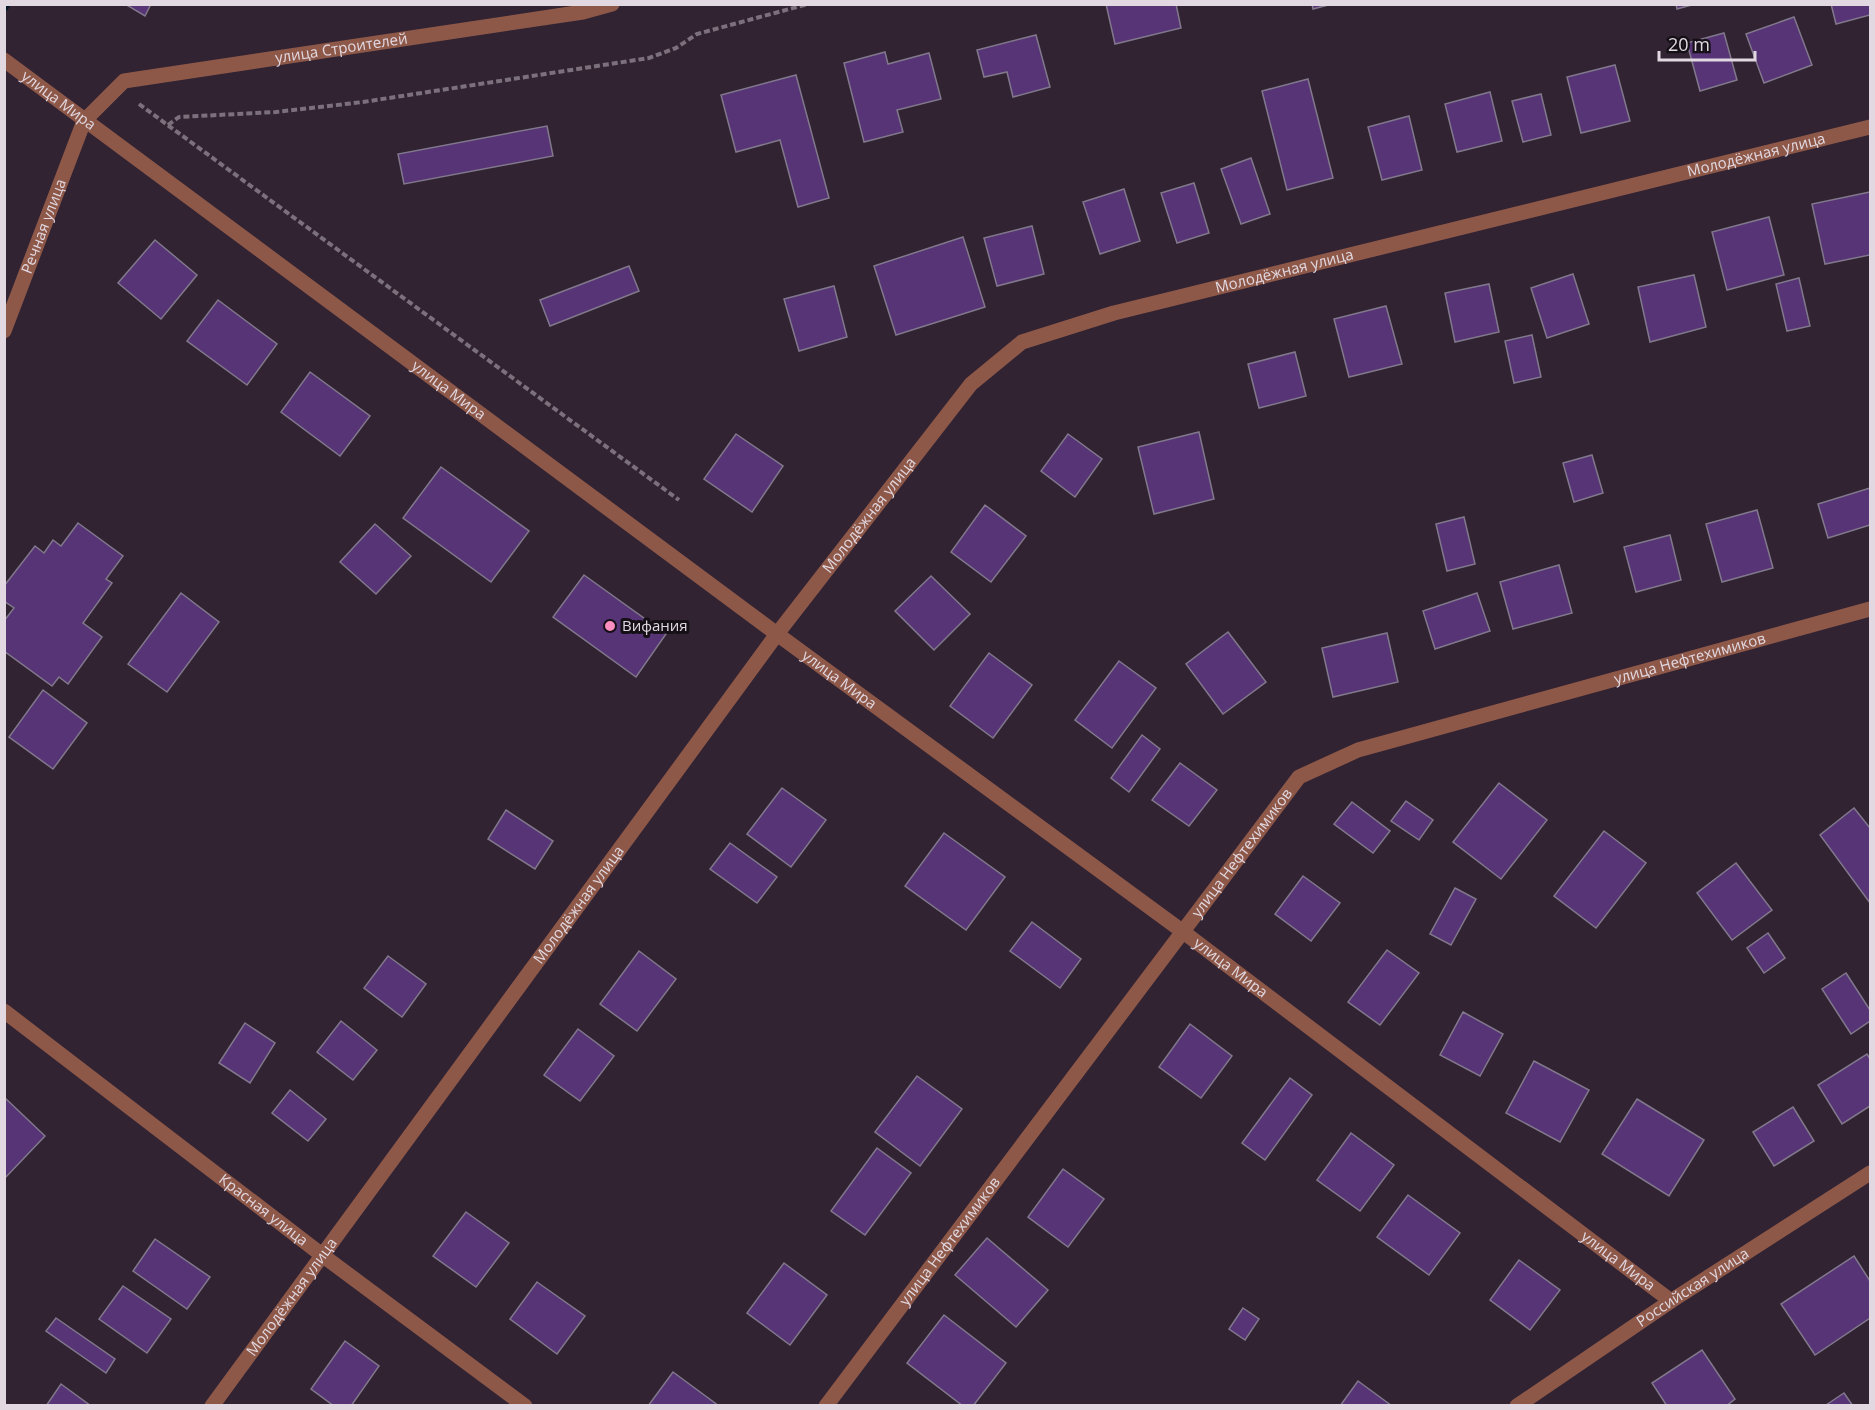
<svg xmlns="http://www.w3.org/2000/svg" width="1875" height="1410" font-family="'Open Sans',sans-serif">
<rect width="100%" height="100%" fill="#312332"/>
<g fill="none" stroke-linecap="round" stroke-linejoin="round">
<!-- stream -->
<path stroke="#001826" stroke-width="9" d="M4 7 6 4"/>
</g>
<!-- building -->
<g fill="#563475" stroke="#81788c" stroke-width="1.5">
<path d="M125 4H151L145 16Z"/>
<path d="M1106 4H1176L1181 28 1115 44Z"/>
<path d="M1312 4H1332L1313 9Z"/>
<path d="M1676 4H1695L1677 9Z"/>
<path d="M1831 4H1870V15L1836 24Z"/>
<path d="M1794 17 1812 65 1764 83 1746 34Z"/>
<path d="M1724 33 1737 80 1700 91 1687 43Z"/>
<path d="M1036 35 1050 87 1013 97 1007 72 984 77 977 50Z"/>
<path d="M885 52 888 64 929 53 941 99 897 110 903 132 864 142 844 63Z"/>
<path d="M1615 65 1630 121 1581 133 1567 77Z"/>
<path d="M796 75 829 198 798 207 780 140 736 152 721 95Z"/>
<path d="M1308 79 1333 178 1287 190 1262 91Z"/>
<path d="M1490 92 1502 141 1457 152 1445 104Z"/>
<path d="M1541 94 1551 135 1523 142 1512 101Z"/>
<path d="M1409 116 1422 170 1382 180 1368 127Z"/>
<path d="M547 126 553 156 404 184 398 154Z"/>
<path d="M1251 158 1270 214 1241 224 1221 169Z"/>
<path d="M1194 183 1209 233 1177 243 1161 193Z"/>
<path d="M1124 189 1140 241 1100 254 1083 202Z"/>
<path d="M1870 192V255L1825 264 1812 204Z"/>
<path d="M1769 217 1784 275 1727 290 1712 232Z"/>
<path d="M1032 226 1044 274 997 286 984 238Z"/>
<path d="M963 237 985 307 896 335 874 266Z"/>
<path d="M155 240 197 275 161 319 118 283Z"/>
<path d="M629 266 639 291 550 326 540 300Z"/>
<path d="M1573 274 1589 324 1547 338 1531 288Z"/>
<path d="M1694 275 1706 327 1650 342 1638 287Z"/>
<path d="M1799 278 1810 326 1787 331 1776 284Z"/>
<path d="M1489 284 1499 332 1455 342 1445 293Z"/>
<path d="M834 286 847 337 799 351 784 299Z"/>
<path d="M218 300 277 344 247 385 187 341Z"/>
<path d="M1386 306 1402 364 1349 377 1334 319Z"/>
<path d="M1532 335 1541 377 1514 383 1505 341Z"/>
<path d="M1295 352 1306 396 1259 408 1248 364Z"/>
<path d="M310 372 370 416 340 456 281 412Z"/>
<path d="M1199 432 1214 499 1154 514 1138 447Z"/>
<path d="M736 434 783 466 752 512 704 479Z"/>
<path d="M1068 434 1102 459 1075 497 1041 471Z"/>
<path d="M1592 455 1603 493 1574 502 1563 463Z"/>
<path d="M441 467 529 531 491 582 403 518Z"/>
<path d="M1870 488V525L1828 538 1818 504Z"/>
<path d="M985 505 1026 536 991 582 951 552Z"/>
<path d="M1757 510 1773 568 1722 582 1706 524Z"/>
<path d="M1464 517 1475 564 1447 571 1436 524Z"/>
<path d="M78 523 123 556 106 579 112 583 83 623 102 637 68 684 59 677 52 686 4 651V621L14 608 4 601V586L35 546 44 553 53 540 61 546Z"/>
<path d="M375 524 411 556 376 594 340 562Z"/>
<path d="M1670 535 1681 580 1636 592 1624 547Z"/>
<path d="M1559 565 1572 613 1513 629 1500 582Z"/>
<path d="M584 575 666 634 636 677 553 617Z"/>
<path d="M931 576 970 614 934 650 895 611Z"/>
<path d="M181 593 219 622 167 692 128 664Z"/>
<path d="M1477 593 1490 631 1435 649 1423 611Z"/>
<path d="M1228 632 1266 682 1223 714 1186 664Z"/>
<path d="M1387 633 1398 682 1333 697 1322 648Z"/>
<path d="M989 653 1032 685 993 738 950 706Z"/>
<path d="M1119 661 1156 688 1112 748 1075 720Z"/>
<path d="M43 690 87 723 53 769 9 737Z"/>
<path d="M1142 735 1160 749 1129 792 1111 778Z"/>
<path d="M1180 763 1217 790 1189 826 1152 800Z"/>
<path d="M1499 783 1547 820 1501 879 1453 842Z"/>
<path d="M782 788 826 820 791 867 747 834Z"/>
<path d="M1406 801 1433 820 1419 840 1391 821Z"/>
<path d="M1352 802 1390 831 1373 853 1334 824Z"/>
<path d="M1854 808 1870 828V903L1820 835Z"/>
<path d="M506 810 553 841 535 869 488 839Z"/>
<path d="M1604 831 1646 863 1596 928 1554 896Z"/>
<path d="M944 833 1005 877 966 930 905 886Z"/>
<path d="M730 843 777 877 757 903 710 869Z"/>
<path d="M1736 863 1772 910 1732 940 1697 893Z"/>
<path d="M1303 876 1340 903 1311 941 1275 914Z"/>
<path d="M1455 888 1476 899 1451 945 1430 934Z"/>
<path d="M1032 922 1081 959 1060 988 1010 951Z"/>
<path d="M1768 933 1785 958 1764 973 1747 948Z"/>
<path d="M1387 950 1419 973 1380 1025 1348 1002Z"/>
<path d="M639 951 676 979 637 1031 600 1004Z"/>
<path d="M388 956 426 984 402 1017 364 988Z"/>
<path d="M1846 973 1870 1010V1021L1851 1034 1822 989Z"/>
<path d="M1463 1012 1503 1034 1480 1076 1440 1055Z"/>
<path d="M341 1021 377 1050 353 1080 317 1052Z"/>
<path d="M245 1023 275 1043 250 1083 219 1063Z"/>
<path d="M1190 1024 1232 1056 1201 1098 1159 1067Z"/>
<path d="M578 1029 614 1056 580 1101 544 1075Z"/>
<path d="M1867 1054 1870 1059V1106L1842 1124 1818 1085Z"/>
<path d="M1534 1061 1589 1090 1560 1142 1506 1113Z"/>
<path d="M917 1076 962 1109 920 1166 875 1132Z"/>
<path d="M1290 1078 1312 1095 1265 1160 1242 1143Z"/>
<path d="M290 1090 326 1119 308 1141 272 1113Z"/>
<path d="M4 1097 45 1136 5 1178 4 1177Z"/>
<path d="M1637 1099 1704 1140 1669 1196 1602 1154Z"/>
<path d="M1793 1107 1814 1141 1774 1166 1753 1132Z"/>
<path d="M1351 1133 1394 1165 1360 1211 1317 1180Z"/>
<path d="M877 1148 911 1173 865 1235 831 1211Z"/>
<path d="M1063 1169 1104 1199 1068 1247 1028 1217Z"/>
<path d="M1408 1195 1460 1233 1429 1275 1377 1237Z"/>
<path d="M466 1212 509 1243 476 1287 433 1256Z"/>
<path d="M987 1238 1048 1290 1016 1327 955 1275Z"/>
<path d="M155 1239 210 1277 187 1309 133 1271Z"/>
<path d="M1854 1256 1870 1281V1318L1815 1355 1781 1304Z"/>
<path d="M1519 1260 1560 1290 1530 1330 1490 1300Z"/>
<path d="M784 1263 827 1295 790 1345 747 1313Z"/>
<path d="M537 1282 585 1316 557 1354 510 1319Z"/>
<path d="M123 1286 171 1319 147 1353 99 1319Z"/>
<path d="M1243 1308 1259 1319 1245 1340 1229 1329Z"/>
<path d="M944 1315 1006 1363 973 1406H963L907 1363Z"/>
<path d="M56 1318 115 1359 106 1373 46 1331Z"/>
<path d="M345 1341 379 1366 351 1406H334L311 1389Z"/>
<path d="M1702 1350 1735 1399 1726 1406H1667L1652 1383Z"/>
<path d="M673 1372 719 1406H648Z"/>
<path d="M1358 1381 1392 1406H1340Z"/>
<path d="M61 1384 91 1406H46Z"/>
<path d="M1844 1393 1853 1406H1827L1826 1405Z"/>
</g>
<g fill="none" stroke-linecap="round" stroke-linejoin="round">
<!-- path -->
<g stroke="#7c707d" stroke-width="4" stroke-dasharray="6 3" stroke-linecap="butt">
<path d="M139 104 679 500"/>
<path d="M168 125 179 117 276 112 363 102 649 58 676 48 697 34 808 4"/>
</g>
<!-- street -->
<g stroke="#8e5849" stroke-width="15">
<path id="s1" d="M4 60 777 634 1182 931 1671 1301"/>
<path id="s2" d="M4 331 84 121 124 81 583 12 612 4"/>
<path id="s3" d="M4 1011 322 1255 525 1406"/>
<path id="s4" d="M212 1406 777 634 971 384 1022 342 1114 313 1870 127"/>
<path id="s5" d="M826 1406 1299 777 1358 750 1870 609"/>
<path id="s6" d="M1517 1406 1671 1301 1870 1173"/>
</g>
</g>
<!-- markers -->
<circle fill="#fd8ebf" stroke="#150f16" stroke-width="2" cx="610" cy="626" r="6"/>
<g text-anchor="middle" stroke-width="6" stroke-linejoin="round" paint-order="stroke">
<!-- street labels -->
<g font-size="15" fill="#e1d8e1" stroke="#150f16">
<text dy="5" stroke="none"><textPath href="#s2" startOffset="501">улица Строителей</textPath></text>
<text dy="5" stroke="none"><textPath href="#s1" startOffset="68">улица Мира</textPath></text>
<text dy="5" stroke="none"><textPath href="#s4" startOffset="2097">Молодёжная улица</textPath></text>
<text dy="5" stroke="none"><textPath href="#s2" startOffset="112">Речная улица</textPath></text>
<text dy="5" stroke="none"><textPath href="#s4" startOffset="1611">Молодёжная улица</textPath></text>
<text dy="5" stroke="none"><textPath href="#s1" startOffset="554">улица Мира</textPath></text>
<text dy="5" stroke="none"><textPath href="#s4" startOffset="1107">Молодёжная улица</textPath></text>
<text dy="5" stroke="none"><textPath href="#s5" startOffset="1196">улица Нефтехимиков</textPath></text>
<text dy="5" stroke="none"><textPath href="#s1" startOffset="1040">улица Мира</textPath></text>
<text dy="5" stroke="none"><textPath href="#s5" startOffset="692">улица Нефтехимиков</textPath></text>
<text dy="5" stroke="none"><textPath href="#s4" startOffset="621">Молодёжная улица</textPath></text>
<text dy="5" stroke="none"><textPath href="#s1" startOffset="1526">улица Мира</textPath></text>
<text dy="5" stroke="none"><textPath href="#s3" startOffset="327">Красная улица</textPath></text>
<text dy="5" stroke="none"><textPath href="#s5" startOffset="206">улица Нефтехимиков</textPath></text>
<text dy="5" stroke="none"><textPath href="#s1" startOffset="2012">улица Мира</textPath></text>
<text dy="5" stroke="none"><textPath href="#s6" startOffset="212">Российская улица</textPath></text>
<text dy="5" stroke="none"><textPath href="#s4" startOffset="135">Молодёжная улица</textPath></text>
</g>
<!-- poi labels -->
<g font-size="15" fill="#e1d8e1" stroke="#150f16" text-anchor="start">
<text x="622" y="631">Вифания</text>
</g>
</g>
<!-- border -->
<rect width="1875" height="1410" fill="none" stroke="#e1d8e1" stroke-width="12"/>
<!-- scale -->
<path d="M1659 51v9h96v-9" fill="none" stroke="#e1d8e1" stroke-width="3"/>
<text x="1668" y="51" font-size="18" fill="#e1d8e1" stroke="#150f16" stroke-width="4.5" paint-order="stroke">20 m</text>
</svg>
